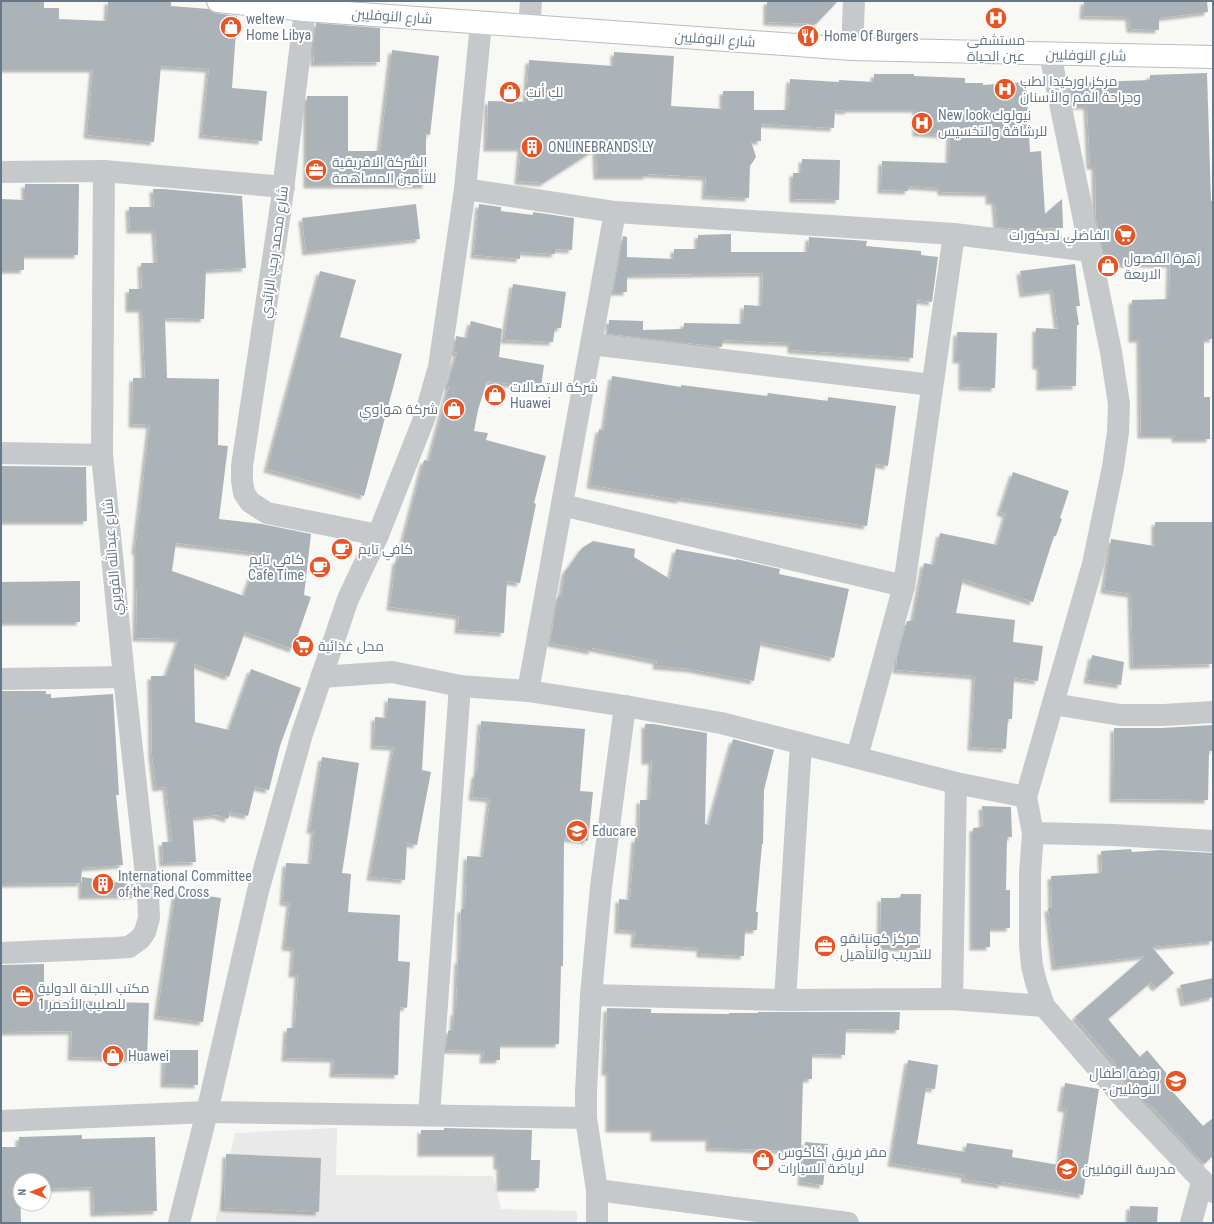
<svg xmlns="http://www.w3.org/2000/svg" width="1214" height="1224" font-family="'Roboto Condensed',Cairo,sans-serif">
<defs>
<filter id="shadow"><feDropShadow dx="-3.5" dy="3.5" stdDeviation="1" flood-color="#0004"/></filter>
</defs>
<rect width="100%" height="100%" fill="#f8f8f5"/>
<!-- built -->
<path fill="#e8e9e8" d="M337 1128 336 1175 493 1176 501 1209 577 1211V1223H215L235 1133Z"/>
<!-- building -->
<g fill="#abb3b9" fill-rule="evenodd" filter="url(#shadow)">
<path d="M1 1H44V8H59V19L107 21 108 1 171 2V6L209 9 211 11 216 13 237 16 232 88 267 91 262 141 202 135 209 69 161 66 154 142 87 135 93 69H1Z"/>
<path d="M767 1H838L816 24 767 22Z"/>
<path d="M1084 1H1207L1208 12 1159 18V30L1130 29 1129 17 1083 16Z"/>
<path d="M316 23 380 28V62L314 63 313 45Z"/>
<path d="M392 50 439 56 430 135 426 134V185H307V96H348V151H380Z"/>
<path d="M614 52 674 56 671 106 723 109V91H754V110H788L790 79 839 82V80L874 82V74H914V76L965 78V83H983V85L1026 82 1030 152 1041 151 1045 214 1062 199 1063 228 1018 229 997 227 995 201H989V193L941 192V188L909 186 908 191 881 190 882 161 949 163 950 135 916 133V109H848V111L835 110 834 128 761 124V141H751L756 157 750 166 749 198 705 196 706 177 647 174V176H597L596 149 543 183 518 181 521 148H487L488 101 526 102 529 60 614 66Z"/>
<path d="M1207 73 1211 201H1213V339H1204V397H1210V439H1175V435H1141L1140 339H1132V300L1169 299 1170 264H1107V251H1103L1096 218 1095 166H1090L1087 106H1073L1069 83 1150 80V75Z"/>
<path d="M802 159 840 160 839 200 793 199V173H802Z"/>
<path d="M25 184H79L78 255H24V270H1V199L25 200Z"/>
<path d="M153 189H163L242 196 246 268 206 270 204 319 165 318 167 378 219 379 218 445 228 446 219 519 262 524 311 534 304 595 311 597 293 649 245 632 229 677 194 664 195 722 229 730 251 669 301 688 280 746 269 790 255 787 248 816 230 812 228 819 216 815 193 818 196 862 163 863 162 842H172L166 787 156 788 152 755 151 676H166L179 639 136 638 137 589V551H135L150 425 132 424 133 378H145L142 309H129V289H142L141 263H157L155 230H130L129 207H154ZM176 543 259 553 244 596 172 571Z"/>
<path d="M416 204 420 239 306 252 302 218Z"/>
<path d="M479 204 501 207V211L533 215V212L574 218 572 250 556 249 555 254 520 252V259L474 255Z"/>
<path d="M731 234V252H808L809 237 867 241 866 246 921 251V255L938 257 932 302 917 300 913 358 791 350V343L723 340 722 347 609 334V320L643 321V330L684 329V323L743 324 744 305 762 306 763 273 627 275V292H613L623 236 627 237V257L674 259V249H698V235Z"/>
<path d="M1075 264 1080 306H1076L1079 325H1077L1076 386 1040 387V366H1036V328L1058 329 1053 290 1023 294 1020 271Z"/>
<path d="M320 271 356 280 340 337 402 354 364 496 267 469Z"/>
<path d="M513 284 566 292 561 328H555L553 342 504 340Z"/>
<path d="M471 321 502 329 499 357 544 365 541 388 487 381 478 410 474 431 488 433 486 440 546 456 534 503 536 504 520 583 507 581 504 633 458 630 459 616 390 607 396 560 398 561 424 460 429 461 449 386H447L457 353 454 352 456 336 467 338Z"/>
<path d="M957 332 997 333 995 388 962 387V360H956Z"/>
<path d="M612 376 681 387V385L767 396 768 393 828 401V397L896 406 888 466 876 464 867 526 681 498 680 500 590 485 599 429 604 430Z"/>
<path d="M1 466 86 467 87 521H1Z"/>
<path d="M1013 472 1069 491 1060 518 1062 519 1056 536H1054L1033 602 963 579 956 613 1015 620 1013 642 1043 646 1038 681 1014 678 1012 719H1008L1006 749 971 747 975 676 896 670 897 657 907 621H913L924 563 934 565 940 533 997 545 1006 514 1000 512Z"/>
<path d="M1155 522H1213V664L1133 666 1131 594 1104 590 1111 539 1155 546Z"/>
<path d="M593 541 635 549 634 557 670 579 676 549 736 560V559L780 569 779 574 849 589 834 658 761 642 754 681 691 669 656 666 657 661 592 648V651L550 643 558 595 561 596 565 572 582 548Z"/>
<path d="M80 581V622H1V582Z"/>
<path d="M1092 655 1124 662 1121 685 1087 680Z"/>
<path d="M1 691H46V694H51V698L113 694 119 795H116L123 865 82 868 81 883 1 884Z"/>
<path d="M388 698 426 701 422 770 431 772 417 845 407 843 405 880 370 877 394 747 374 746 375 717 387 718Z"/>
<path d="M481 721 585 729 580 791 593 792 588 841 564 838 563 966H561L559 1044H500V1060H483L484 1051 446 1050 448 1031 453 1029 454 1012H456L458 960H460L461 909H465L467 856 483 857 490 799 472 797 475 774H477Z"/>
<path d="M645 724H653L707 733 705 824 709 825 733 739 774 750 764 790 763 844H762L756 912H758L757 930H745L744 956 700 954V948L634 944 635 931 618 930 619 899 630 900 635 838 639 839 640 800H650L652 761H645Z"/>
<path d="M1213 725V751H1209L1208 800 1113 799 1114 728H1162Z"/>
<path d="M322 757 359 763 342 873 351 874 348 912 400 915 398 961 410 962 407 1008 400 1007 398 1075 333 1074 334 1059 285 1058 287 1028H295L298 974H292L294 948 285 947 290 903 283 902 286 863 311 864 314 830H310Z"/>
<path d="M982 806 1011 807 1012 837H1007L1006 890H1010V928H990V947H973V828L983 827Z"/>
<path d="M1131 849 1132 852 1161 850 1213 853V941L1152 947 1174 973 1156 988 1151 982 1108 1019 1140 1057 1147 1050 1177 1086 1172 1091 1203 1126 1213 1118V1156L1204 1164 1149 1103 1147 1105 1137 1094 1122 1077 1124 1074 1075 1017 1145 956 1055 967 1048 908H1052L1051 876 1102 873 1101 851Z"/>
<path d="M82 877 135 885 136 895 82 896Z"/>
<path d="M176 891 221 898 203 1022 157 1016Z"/>
<path d="M901 894H921L920 948H880L881 898H900Z"/>
<path d="M44 964V1000L149 1003 147 1059 71 1057 72 1031 1 1032V965Z"/>
<path d="M1213 978V997L1184 1003 1180 985Z"/>
<path d="M607 1008 651 1009V1013L729 1014V1013H758V1012H900L899 1030 846 1029 845 1055 812 1054V1079H803L801 1151 709 1148V1138H654V1129H609V1072H605Z"/>
<path d="M165 1050H198V1085L164 1084Z"/>
<path d="M908 1060 938 1065 935 1089 926 1088 917 1144 965 1152 967 1143 1013 1150 1012 1157 1059 1165 1067 1109 1061 1108 1065 1083 1099 1089 1083 1195 1002 1182V1185L964 1179 965 1175 891 1163Z"/>
<path d="M444 1128 532 1130 531 1160H540L539 1188H500V1166H497V1153H421V1130H444Z"/>
<path d="M82 1135V1139L155 1137 157 1211 94 1213 93 1187 44 1189V1180H20L21 1223H1V1147H19V1137Z"/>
<path d="M805 1142 828 1144 823 1185 801 1182Z"/>
<path d="M226 1154 321 1158 319 1212 224 1208Z"/>
<path d="M1130 1206 1158 1207 1157 1223H1129Z"/>
</g>
<g fill="none" stroke-linecap="round" stroke-linejoin="round">
<!-- major casing -->
<g stroke="#b8bcc0" stroke-width="24">
<path id="major" d="M218 1 305 10 852 49 1213 57"/>
</g>
<!-- minor -->
<g stroke="#c5c9cc" stroke-width="22">
<path d="M305 10 281 206 242 466V481L244 493 250 502 267 513 378 535"/>
<path d="M481 23 465 189 439 367 424 419 378 535 348 599 302 734 258 891 207 1112 586 1118"/>
<path d="M529 27 531 1"/>
<path d="M852 49 854 1"/>
<path d="M1050 54 1111 352 1119 404 1118 432 1113 467 1093 564 1026 797 1033 833 1030 873V945L1032 966 1036 982 1044 1006 1127 1102 1213 1192"/>
<path d="M1 172 104 171 284 187"/>
<path d="M465 189 615 212 954 234 1091 251"/>
<path d="M591 344 932 385"/>
<path d="M1 453 102 455"/>
<path d="M562 505 904 586"/>
<path d="M321 677 392 672 460 686 528 691 625 706 721 723 956 783 1026 797"/>
<path d="M1 679 124 677"/>
<path d="M528 691 615 212"/>
<path d="M1053 704 1120 715H1164L1213 712"/>
<path d="M857 757 904 586 954 234"/>
<path d="M1033 833 1114 835 1213 841"/>
<path d="M1 953 115 948 129 947 140 939 145 932 149 918 148 893 124 677 102 455 104 171"/>
<path d="M591 995 785 1000 952 999 1044 1006"/>
<path d="M952 999 956 783"/>
<path d="M785 1000 801 744"/>
<path d="M429 1115 460 686"/>
<path d="M1 1121 207 1112 179 1223"/>
<path d="M597 1190 848 1223"/>
<path d="M597 1223V1190L586 1118V1092L591 995 601 887 625 706"/>
<path d="M1191 1223 1202 1182"/>
</g>
<!-- major -->
<use href="#major" stroke="#fff" stroke-width="22"/>
</g>
<!-- icons -->
<defs>
<g id="hospital-disc" transform="scale(1.15)"><circle r="9.5" fill="#e95424" stroke="#fff"/><path d="M-5-5h3v3.5h4V-5h3V5h-3V1.5h-4V5h-3Z" fill="#fff"/></g>
<g id="shop-disc" transform="scale(1.15)"><circle r="9.5" fill="#e95424" stroke="#fff"/><path d="M-5-2.5h2.3a2.7 3.5 0 0 1 5.4 0H5L5.5 6h-11ZM-1.5-2.5h3a1.5 2.3 0 0 0-3 0Z" fill="#fff"/></g>
<g id="restaurant-disc" transform="scale(1.15)"><circle r="9.5" fill="#e95424" stroke="#fff"/><path d="M-5-6h1v4h1v-4h1v4h1v-4h1v5L-1.5 .5V6h-2V.5L-5-1ZM5-6V6H3V1.5H1.5Q1.5-4 5-6Z" fill="#fff"/></g>
<g id="building-disc" transform="scale(1.15)"><circle r="9.5" fill="#e95424" stroke="#fff"/><path d="M-4-6H4V6H1V3H-1V6H-4ZM-2.5-4.3h1.7v1.8h-1.7ZM.8-4.3h1.7v1.8H.8ZM-2.5-1h1.7V.8h-1.7ZM.8-1h1.7V.8H.8Z" fill="#fff"/></g>
<g id="office-disc" transform="scale(1.15)"><circle r="9.5" fill="#e95424" stroke="#fff"/><path d="M-6-3h4V-5.5h4V-3h4V5H-6ZM-1-4.5V-3h2v-1.5ZM-6 0V1H6V0Z" fill="#fff"/></g>
<g id="supermarket-disc" transform="scale(1.15)"><circle r="9.5" fill="#e95424" stroke="#fff"/><path d="M-6-5.5h2.5l.6 2H6L4.5 2H-2.5L-4.4-4H-6ZM-1.5 3.2a1.3 1.3 0 1 0 .1 0ZM3 3.2a1.3 1.3 0 1 0 .1 0Z" fill="#fff"/></g>
<g id="cafe-disc" transform="scale(1.15)"><circle r="9.5" fill="#e95424" stroke="#fff"/><path d="M-5.5-4.5H6V0H3Q3 3.5 0 3.5H-2.5Q-5.5 3.5-5.5 0ZM3-3.2v2h1.7v-2ZM-6 4.5H4V6H-6Z" fill="#fff"/></g>
<g id="school-disc" transform="scale(1.15)"><circle r="9.5" fill="#e95424" stroke="#fff"/><path d="M0-5L7-2L0 1L-7-2ZM-4 1L0 2.5L4 1V4Q0 6-4 4Z" fill="#fff"/></g>
</defs>
<g fill-rule="evenodd">
<use href="#hospital-disc" x="996" y="18"/>
<use href="#shop-disc" x="231" y="27"/>
<use href="#restaurant-disc" x="808" y="36"/>
<use href="#hospital-disc" x="1005" y="89"/>
<use href="#shop-disc" x="510" y="92"/>
<use href="#hospital-disc" x="922" y="123"/>
<use href="#building-disc" x="532" y="147"/>
<use href="#office-disc" x="316" y="170"/>
<use href="#supermarket-disc" x="1125" y="235"/>
<use href="#shop-disc" x="1108" y="266"/>
<use href="#shop-disc" x="495" y="395"/>
<use href="#shop-disc" x="454" y="409"/>
<use href="#cafe-disc" x="342" y="549"/>
<use href="#cafe-disc" x="320" y="567"/>
<use href="#supermarket-disc" x="303" y="646"/>
<use href="#school-disc" x="577" y="831"/>
<use href="#building-disc" x="103" y="884"/>
<use href="#office-disc" x="825" y="946"/>
<use href="#office-disc" x="23" y="996"/>
<use href="#shop-disc" x="113" y="1056"/>
<use href="#school-disc" x="1176" y="1081"/>
<use href="#shop-disc" x="763" y="1160"/>
<use href="#school-disc" x="1067" y="1169"/>
</g>
<g text-anchor="middle" stroke-width="4" stroke-linejoin="round" paint-order="stroke">
<!-- street labels -->
<g font-size="14" fill="#667787" stroke="#fff">
<text transform="translate(392 16) rotate(4)" y="5">شارع النوفليين</text>
<text transform="translate(715 39) rotate(4)" y="5">شارع النوفليين</text>
<text transform="translate(1086 55) rotate(1)" y="5">شارع النوفليين</text>
<text transform="translate(274 252) rotate(-82)" y="5">شارع محمد رجب الزائدي</text>
<text transform="translate(112 557) rotate(-95)" y="5">شارع عبدالله القويري</text>
</g>
<!-- poi labels -->
<g font-size="14" fill="#667787" stroke="#fff" text-anchor="start">
<text x="246" y="24">weltew<tspan x="246" dy="16">Home Libya</tspan></text>
<text x="824" y="41">Home Of Burgers</text>
<text x="996" y="45" text-anchor="middle">مستشفى<tspan x="996" dy="16">عين الحياة</tspan></text>
<text x="1020" y="86">مركز اوركيدا لطب<tspan x="1020" dy="16">وجراحة الفم والأسنان</tspan></text>
<text x="526" y="97">لكِ أنتِ</text>
<text x="938" y="120">New look نيولوك<tspan x="938" dy="16">للرشاقة والتخسيس</tspan></text>
<text x="548" y="152">ONLINEBRANDS.LY</text>
<text x="332" y="167">الشركة الافريقية<tspan x="332" dy="16">للتأمين المساهمة</tspan></text>
<text x="1110" y="240" text-anchor="end">الفاضلي لديكورات</text>
<text x="1124" y="263">زهرة الفصول<tspan x="1124" dy="16">الاربعة</tspan></text>
<text x="510" y="392">شركة الاتصالات<tspan x="510" dy="16">Huawei</tspan></text>
<text x="438" y="414" text-anchor="end">شركة هواوي</text>
<text x="358" y="554">كافي تايم</text>
<text x="304" y="564" text-anchor="end">كافي تايم<tspan x="304" dy="16">Cafe Time</tspan></text>
<text x="318" y="651">محل غذائية</text>
<text x="592" y="836">Educare</text>
<text x="118" y="881">International Committee<tspan x="118" dy="16">of the Red Cross</tspan></text>
<text x="840" y="943">مركز كونتانقو<tspan x="840" dy="16">للتدريب والتأهيل</tspan></text>
<text x="38" y="993">مكتب اللجنة الدولية<tspan x="38" dy="16">للصليب الأحمر 1</tspan></text>
<text x="128" y="1061">Huawei</text>
<text x="1160" y="1078" text-anchor="end">روضة اطفال<tspan x="1160" dy="16">- النوفليين</tspan></text>
<text x="778" y="1157">مقر فريق اكاكوس<tspan x="778" dy="16">لرياضة السيارات</tspan></text>
<text x="1082" y="1174">مدرسة النوفليين</text>
</g>
</g>
<!-- border -->
<rect width="1214" height="1224" fill="none" stroke="#667787" stroke-width="4"/>
<!-- north arrow -->
<g transform="translate(32 1192) rotate(270)"><circle r="19" fill="#ffffff" stroke="#c2c9cf"/>
<path d="M0-3L7 15L0 10L-7 15Z" fill="#e95424"/>
<text y="-6" font-size="11" font-weight="bold" text-anchor="middle" fill="#667787">N</text>
</g>
</svg>
